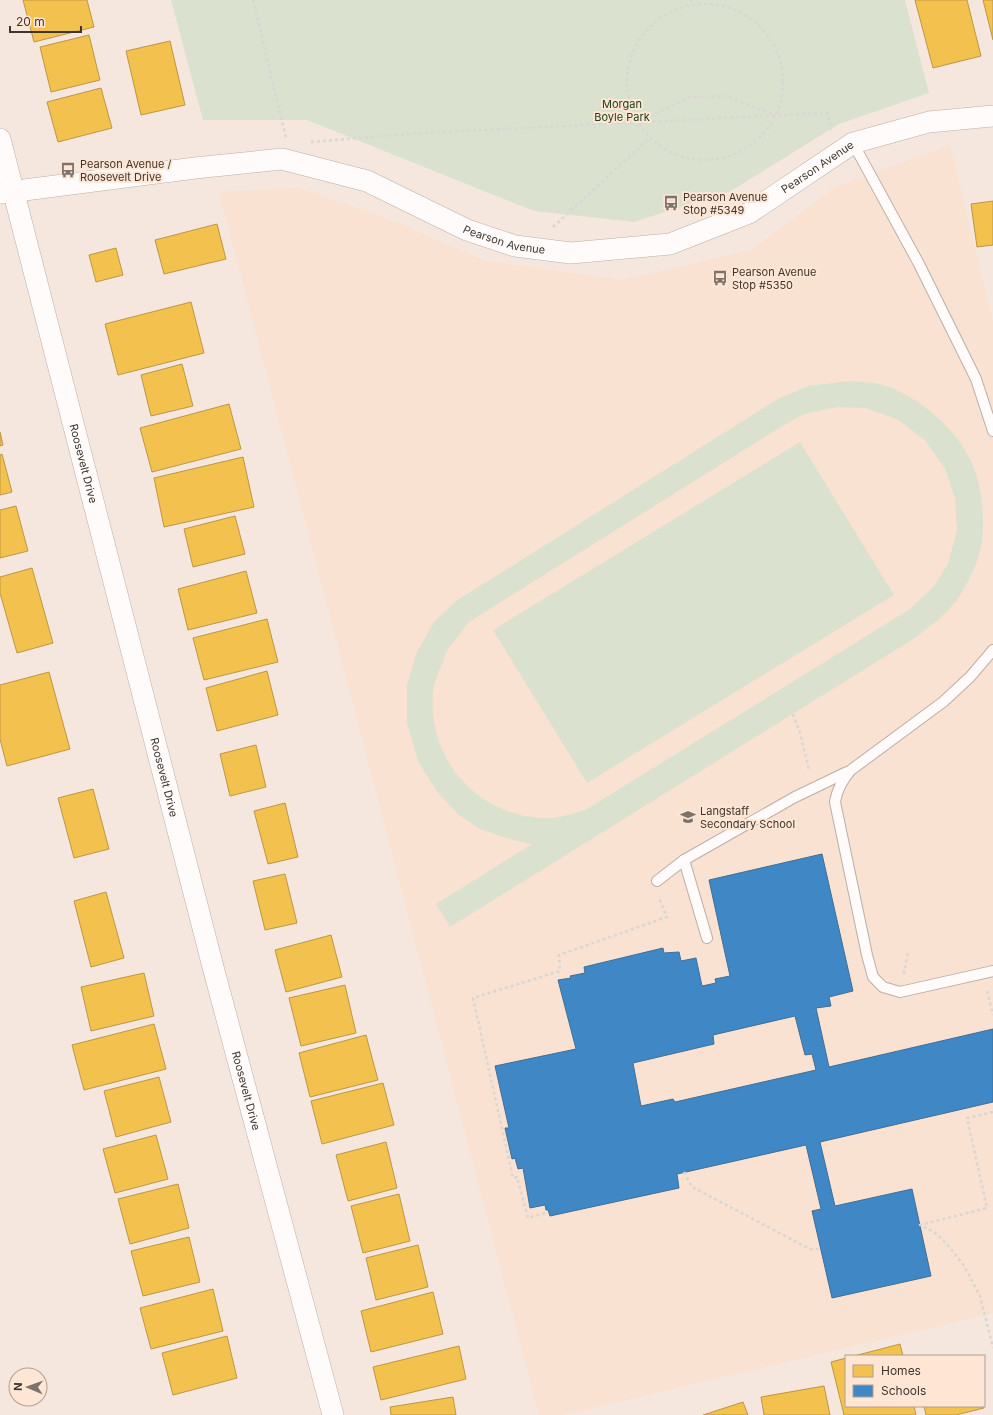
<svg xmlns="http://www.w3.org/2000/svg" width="993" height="1415" font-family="Inter,sans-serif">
<rect width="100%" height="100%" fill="#f5e7de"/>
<!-- built -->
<path fill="#f9e2d1" d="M950 145 993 322V1313L562 1415H539L219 192 299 188 386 218 486 261 622 280 751 250 834 188Z"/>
<!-- green -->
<g fill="#dae2cf" fill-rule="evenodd">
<path d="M171 0H905L929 93 839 124 731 191 634 222 534 211 307 120H203Z"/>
<path d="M850 381C861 382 873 382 883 385 920 397 956 428 972 463 982 485 985 518 982 541 980 558 971 577 962 592 951 611 932 625 915 638L450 927 436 904 532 844 509 839 480 829 459 815 438 793 419 763 407 724V685L417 652 434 622 456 601 778 399 808 386ZM838 407 865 408 897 419 925 440 945 469 955 498 957 530 948 564 934 586 910 609 587 809C573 814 557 819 542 818 474 815 423 753 434 685 435 680 438 676 439 671 442 665 444 657 447 651 453 641 462 632 469 622L779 428 804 414Z"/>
<path d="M800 442 894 595 587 783 493 630Z"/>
</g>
<!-- homes -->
<g fill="#f2c14e" stroke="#bc9744">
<path d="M23 0H87L94 27 34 42Z"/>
<path d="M915 0H967L981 56 933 68Z"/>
<path d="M983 0H993V40Z"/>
<path d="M89 35 100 80 51 92 40 47Z"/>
<path d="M170 41 185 105 141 115 126 51Z"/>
<path d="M101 88 112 128 58 142 47 102Z"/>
<path d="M993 201V245L977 247 971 204Z"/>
<path d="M217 224 226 259 164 274 155 240Z"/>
<path d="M116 248 123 275 96 282 89 255Z"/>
<path d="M191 302 204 353 118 375 105 324Z"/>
<path d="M182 364 193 406 151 416 141 375Z"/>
<path d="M229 404 241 449 152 472 140 428Z"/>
<path d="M0 432 3 445 0 446Z"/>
<path d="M2 454 12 492 0 495V455Z"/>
<path d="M243 457 254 507 164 527 154 478Z"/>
<path d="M16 506 28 551 0 558V510Z"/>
<path d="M235 516 245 554 193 567 184 529Z"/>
<path d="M32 568 53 643 17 653 0 593V577Z"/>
<path d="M246 571 257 613 188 630 178 589Z"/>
<path d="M267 619 278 662 204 680 193 638Z"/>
<path d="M267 671 278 715 217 731 206 688Z"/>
<path d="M49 672 70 749 7 766 0 739V685Z"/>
<path d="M256 745 266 787 230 796 220 754Z"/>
<path d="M93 789 109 849 74 858 58 798Z"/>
<path d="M285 803 298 857 268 864 254 811Z"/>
<path d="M285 874 297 923 265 930 253 881Z"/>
<path d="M106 892 124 958 91 967 74 901Z"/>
<path d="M331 935 342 977 286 992 275 950Z"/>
<path d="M144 973 154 1016 91 1031 81 987Z"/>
<path d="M345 985 356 1033 301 1046 289 998Z"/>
<path d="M154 1024 166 1069 84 1090 72 1045Z"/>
<path d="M366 1035 378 1080 310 1097 299 1053Z"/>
<path d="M159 1077 171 1122 116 1137 104 1091Z"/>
<path d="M383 1083 394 1125 322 1144 311 1101Z"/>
<path d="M156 1135 168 1179 115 1193 103 1149Z"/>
<path d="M386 1142 397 1188 348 1201 336 1155Z"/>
<path d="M178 1184 189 1228 130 1244 118 1199Z"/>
<path d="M399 1194 410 1241 363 1253 351 1206Z"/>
<path d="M189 1237 200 1282 143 1296 131 1251Z"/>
<path d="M418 1245 428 1287 376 1300 366 1258Z"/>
<path d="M213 1289 223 1331 151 1349 140 1308Z"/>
<path d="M433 1292 443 1334 371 1352 361 1311Z"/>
<path d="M227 1336 237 1378 173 1395 162 1353Z"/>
<path d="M900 1344 903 1356H854Z"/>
<path d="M459 1346 466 1379 381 1400 373 1367Z"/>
<path d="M846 1358V1406H914L916 1415H844L831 1362Z"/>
<path d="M824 1386 830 1415H764L761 1397Z"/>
<path d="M453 1397 456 1415H391L390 1407Z"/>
<path d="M743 1402 748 1415H703Z"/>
<path d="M924 1406H983L984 1408 956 1415H926Z"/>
</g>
<!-- schools -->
<path fill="#3f88c5" stroke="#3f6f98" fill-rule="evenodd" d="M822 854 853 991 829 997 831 1006 816 1008 829 1067 993 1029V1102L820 1142 835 1206 912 1189 931 1276 832 1298 812 1211 821 1209 806 1145 677 1174 679 1188 550 1216 548 1210H546L545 1205 530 1208 523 1168 518 1169 515 1158 512 1159 505 1128H509L495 1066 576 1049 558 980 571 978 570 976 585 973 584 967 663 948 664 953 679 952 681 961 696 958 702 986 716 983 715 979 730 976 709 880ZM795 1016 805 1055 812 1054 816 1070 675 1102 673 1099 641 1106 633 1063 714 1044 713 1035Z"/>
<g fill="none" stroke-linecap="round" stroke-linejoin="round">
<!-- lane casing -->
<g stroke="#baafa8" stroke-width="12">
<g id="lane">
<path d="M853 143 919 264 976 379 993 431"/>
<path d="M993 650 970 677 943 702 851 770C842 780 837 789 835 802L867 955 873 977 883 987 900 992 993 971"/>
<path d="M684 860 707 938"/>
<path d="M657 881 684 860 795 797 847 772"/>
</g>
</g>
<!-- street casing -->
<g stroke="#baafa8" stroke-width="22">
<g id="street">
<path id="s1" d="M0 139 213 967 333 1415"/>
<path id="s2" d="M1 193 195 168 282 159 367 181 467 230 515 246 571 253 670 244 749 213 853 143 929 122 993 116"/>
</g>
</g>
<!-- path -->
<g stroke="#dad6d3" stroke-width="2.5" stroke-dasharray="3 3" stroke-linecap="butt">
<path d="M253 0 286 138"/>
<path d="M691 0 692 5"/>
<circle cx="705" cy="82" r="78"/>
<path d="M639 121 690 97 725 96 773 114"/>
<path d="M311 142 421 133 828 113 831 130"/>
<path d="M553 227 580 202 650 138"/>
<path d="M793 714 800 733 809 770"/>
<path d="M904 974 908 953"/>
<path d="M987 991 993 1015"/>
<path d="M993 1112 967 1118 987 1208 920 1225 934 1232 946 1243 963 1264 980 1296 993 1348"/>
<path d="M684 1172 692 1187 810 1249H821"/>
<path d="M545 1213 528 1218 517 1177 513 1178 473 998 560 971 559 955 667 917 659 898"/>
</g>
<!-- lane -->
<use href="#lane" stroke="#fefbfa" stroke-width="10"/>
<!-- street -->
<use href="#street" stroke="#fefbfa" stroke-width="21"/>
</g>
<!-- icons -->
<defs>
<g id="bus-bare" transform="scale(1.2)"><path d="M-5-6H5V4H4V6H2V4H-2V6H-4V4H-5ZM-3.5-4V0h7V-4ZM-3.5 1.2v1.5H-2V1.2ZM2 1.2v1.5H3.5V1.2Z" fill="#7e736c" stroke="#ffe6d4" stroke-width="2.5" paint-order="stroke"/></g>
<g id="school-bare" transform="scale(1.2)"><path d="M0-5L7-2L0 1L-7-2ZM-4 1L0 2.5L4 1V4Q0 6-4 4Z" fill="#7e736c" stroke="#ffe6d4" stroke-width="2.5" paint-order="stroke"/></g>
</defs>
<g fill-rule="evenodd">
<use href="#bus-bare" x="68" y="170"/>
<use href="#bus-bare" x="671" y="203"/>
<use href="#bus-bare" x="720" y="278"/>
<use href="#school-bare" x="688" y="817"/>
</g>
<g text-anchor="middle" stroke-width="4" stroke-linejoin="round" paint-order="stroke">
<!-- park labels -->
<g font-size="11" fill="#1b4119" stroke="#ffe6d4">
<text x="622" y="108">Morgan<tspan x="622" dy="13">Boyle Park</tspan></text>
</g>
<!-- poi labels -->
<g font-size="11" fill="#3e352e" stroke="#ffe6d4" text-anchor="start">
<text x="80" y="168">Pearson Avenue /<tspan x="80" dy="13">Roosevelt Drive</tspan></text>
<text x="683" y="201">Pearson Avenue<tspan x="683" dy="13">Stop #5349</tspan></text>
<text x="732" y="276">Pearson Avenue<tspan x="732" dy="13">Stop #5350</tspan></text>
<text x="700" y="815">Langstaff<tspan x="700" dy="13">Secondary School</tspan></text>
</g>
<!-- street labels -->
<g font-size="11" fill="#3e352e" stroke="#ffe6d4">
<text dy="4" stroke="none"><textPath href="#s2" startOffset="856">Pearson Avenue</textPath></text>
<text dy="4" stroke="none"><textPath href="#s2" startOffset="521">Pearson Avenue</textPath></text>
<text dy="4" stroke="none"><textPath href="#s1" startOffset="335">Roosevelt Drive</textPath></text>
<text dy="4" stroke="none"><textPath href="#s1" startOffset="659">Roosevelt Drive</textPath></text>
<text dy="4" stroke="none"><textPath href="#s1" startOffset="983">Roosevelt Drive</textPath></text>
</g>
</g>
<!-- legend -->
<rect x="845" y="1355" width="140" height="52" fill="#ffe6d4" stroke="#b29f92"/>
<rect x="853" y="1365" width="20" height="12" fill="#f2c14e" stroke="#b29f92"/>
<text x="881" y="1375" font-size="12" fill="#3e352e">Homes</text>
<rect x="853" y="1385" width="20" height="12" fill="#3f88c5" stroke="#b29f92"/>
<text x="881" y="1395" font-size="12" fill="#3e352e">Schools</text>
<!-- north arrow -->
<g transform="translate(28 1387) rotate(272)"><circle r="19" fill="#ffe6d4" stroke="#b29f92"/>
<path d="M0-3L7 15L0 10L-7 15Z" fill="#7e736c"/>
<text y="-6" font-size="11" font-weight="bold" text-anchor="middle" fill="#3e352e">N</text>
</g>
<!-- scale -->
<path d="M10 26v6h71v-6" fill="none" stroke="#3e352e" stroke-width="2"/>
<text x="16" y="26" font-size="12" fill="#3e352e" stroke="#ffe6d4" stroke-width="3" paint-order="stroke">20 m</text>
</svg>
